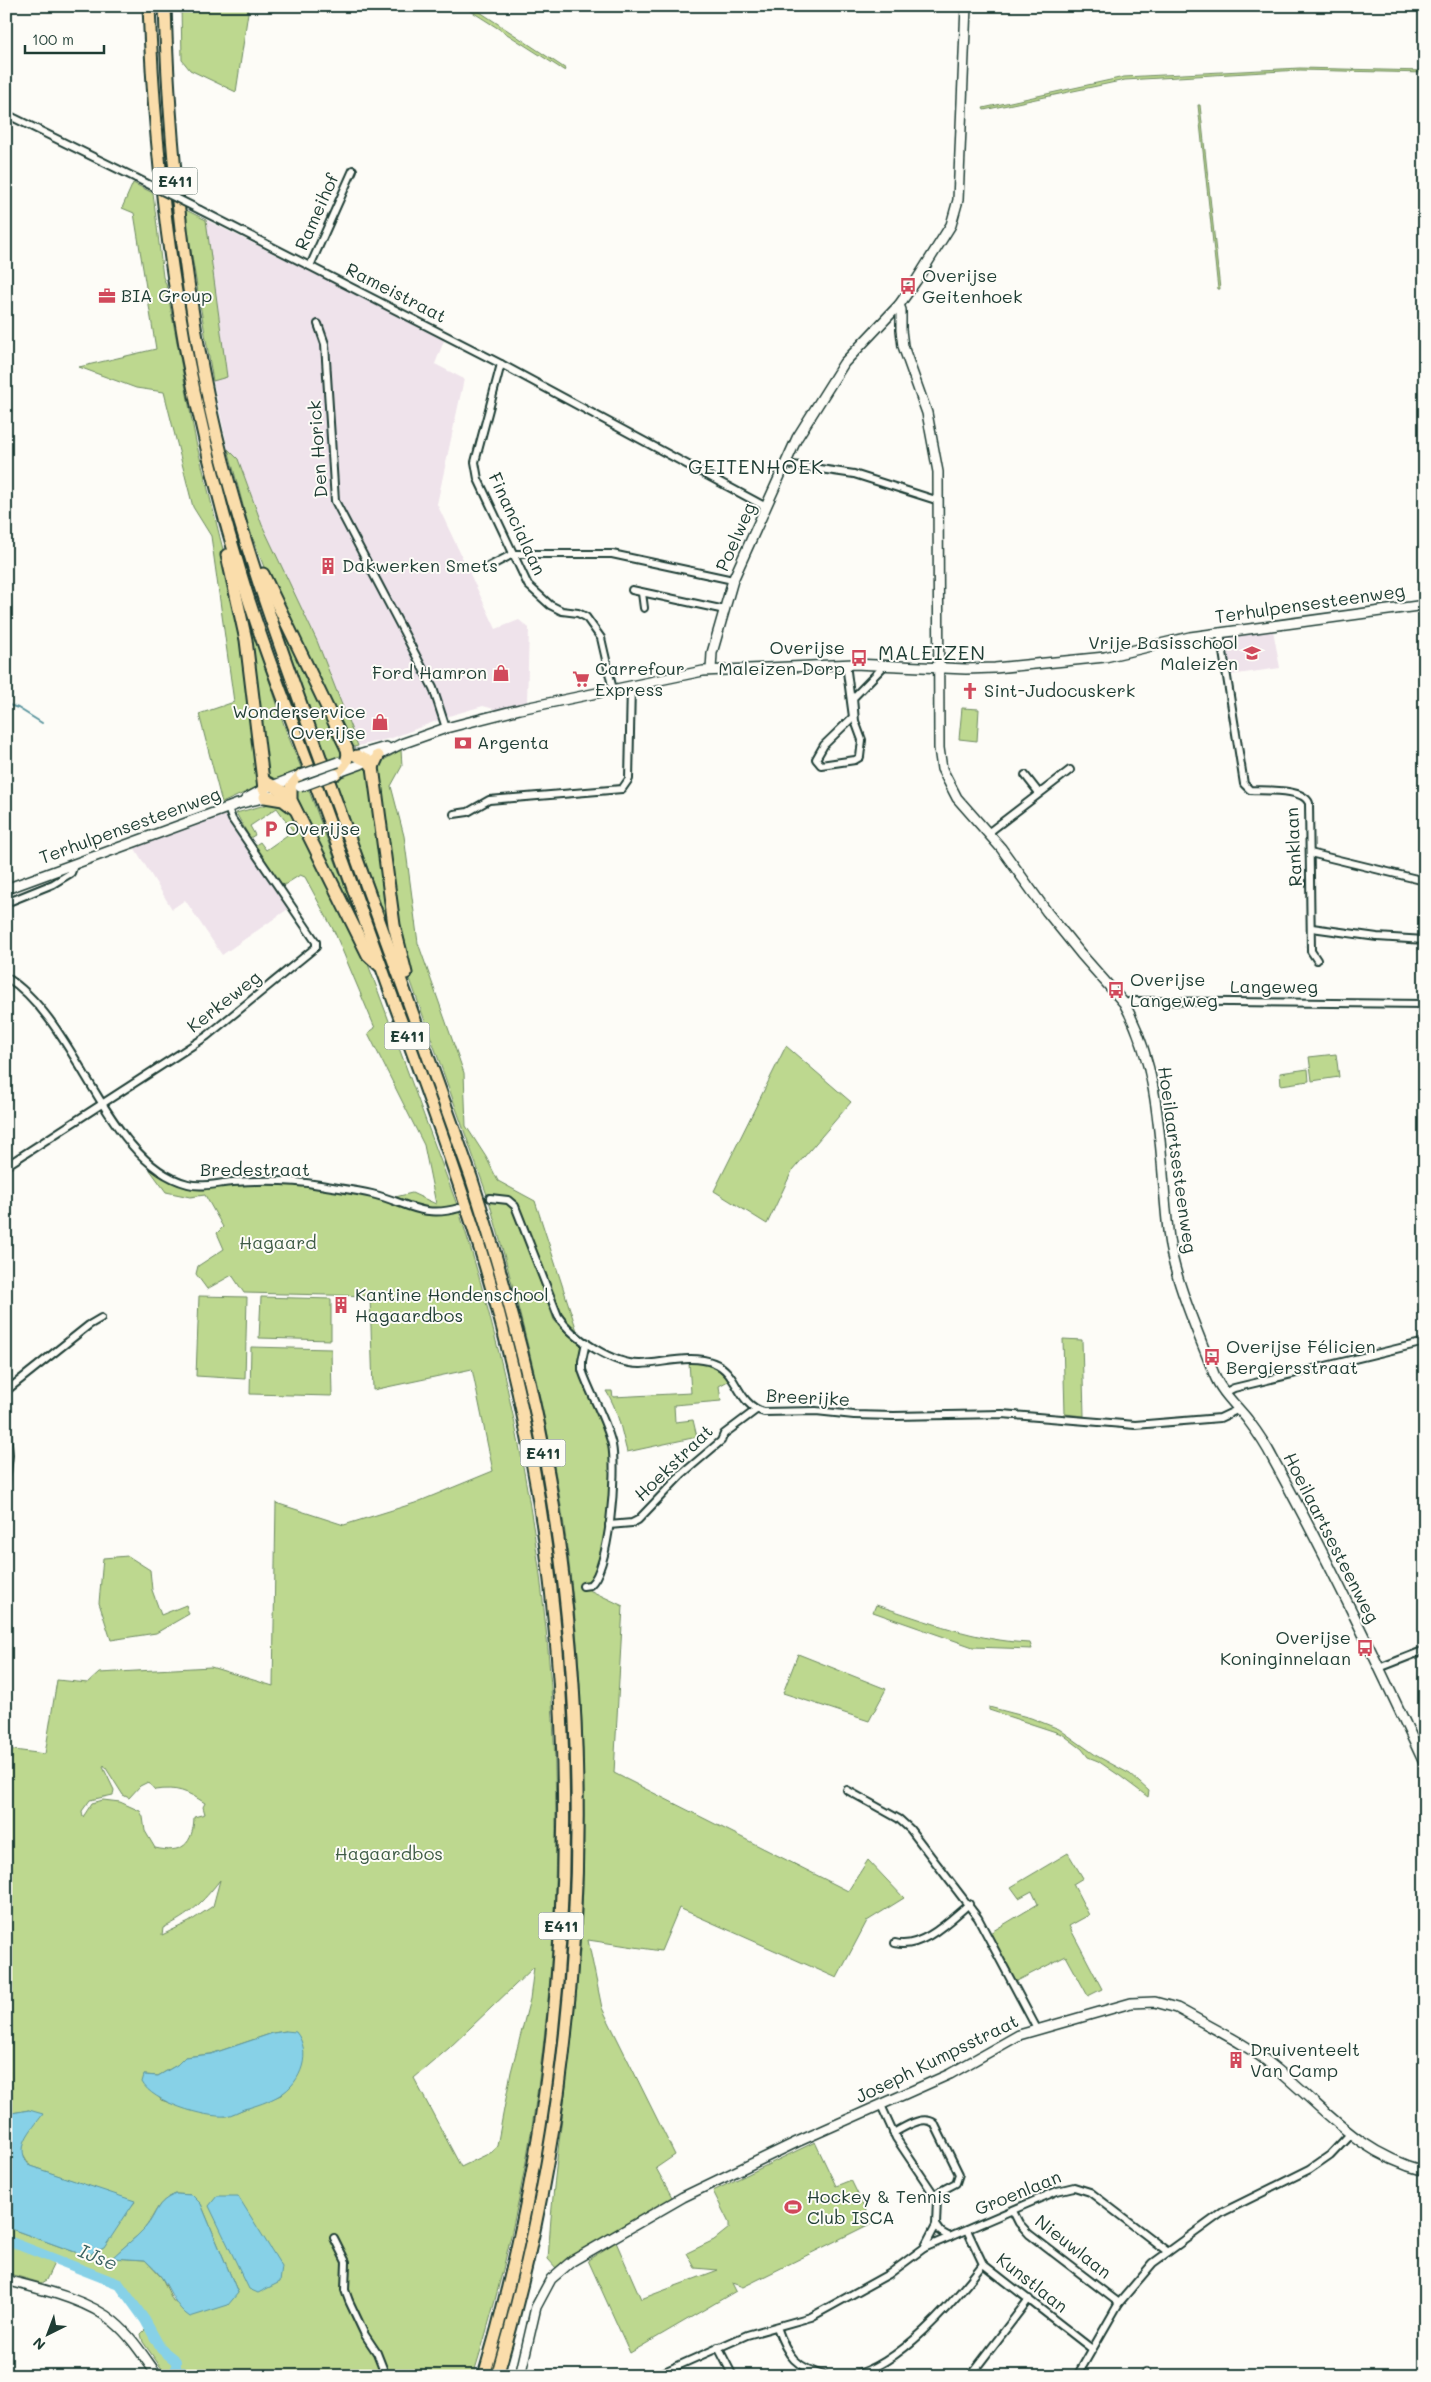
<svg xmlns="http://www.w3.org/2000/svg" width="1431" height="2382" font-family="Mali,sans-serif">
<rect width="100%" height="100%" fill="#fdfcf7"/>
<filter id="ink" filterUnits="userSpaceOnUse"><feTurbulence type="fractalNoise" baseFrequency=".02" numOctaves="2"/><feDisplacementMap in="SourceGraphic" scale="10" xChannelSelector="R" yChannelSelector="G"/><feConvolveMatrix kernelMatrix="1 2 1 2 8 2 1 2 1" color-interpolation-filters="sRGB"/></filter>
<g filter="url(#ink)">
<!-- built -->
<g fill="#efe3eb">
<path d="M206 220 445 338 435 364 464 379 437 504 496 629 519 620 529 628 527 704 498 710 483 706 452 715 392 738 358 746 317 641 262 525 238 459 228 449 213 381 227 376Z"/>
<path d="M1273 630 1280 668 1230 675 1224 636Z"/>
<path d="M223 814 227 816 288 909 222 955 185 900 172 909 134 847Z"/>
</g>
<!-- green -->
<g fill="#bdd88f" stroke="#6e8a62" fill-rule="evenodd">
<path d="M181 6H249L236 92 190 70 182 60Z"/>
<path d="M463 6H471L566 69 565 71Z"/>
<path d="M1300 68 1425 71V73L1300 70 1125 80 984 110 983 108 1124 77Z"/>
<path d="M1198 105H1200L1220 289H1218Z"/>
<path d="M133 183 153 193 163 277 166 284 196 442 235 597 259 786 222 803 199 714 234 702 211 536 193 507 164 392 136 388 79 367 156 349 134 213 122 208Z"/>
<path d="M184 209 206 220 227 377 213 381Z"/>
<path d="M228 449 238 459 262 525 317 641 358 746 354 747 349 742 267 575 249 528Z"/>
<path d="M276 613H278L343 755 328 760Z"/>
<path d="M252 628 285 728 302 770 269 781 247 630Z"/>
<path d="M962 708 979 709 977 741 959 739Z"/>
<path d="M401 750 402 766 391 786 404 836 418 943 464 1073 466 1126 486 1157 498 1181 535 1201 578 1334 564 1322 556 1307 520 1213 511 1199 487 1195 411 982 402 951 377 764Z"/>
<path d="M368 767 389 927 335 778Z"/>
<path d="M308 788 356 917 353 919 292 794Z"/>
<path d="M269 804 288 808 365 956 457 1205C434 1217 414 1205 391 1198L412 1193 436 1204 424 1145 368 1033 375 1028 335 933 305 877 300 875 281 887 254 846 260 842 266 850 293 831 277 808 250 826 255 835 250 838 236 813Z"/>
<path d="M786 1046 851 1102 792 1171 767 1224 714 1191Z"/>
<path d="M1336 1054 1339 1077 1312 1081 1309 1057Z"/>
<path d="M1308 1069 1309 1081 1281 1085 1280 1073Z"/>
<path d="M154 1169 187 1187 233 1183 309 1186 370 1196 430 1215 459 1211C579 1584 592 2000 473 2376H167L143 2342 141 2334 149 2326 119 2284 56 2259 46 2280 41 2283 6 2273V2227L86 2256 135 2202 30 2166 22 2152 29 2110 6 2114V2089L9 2090V2070L6 2069V1749L45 1754 57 1680 88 1683 99 1673 211 1667 273 1686 276 1503 344 1525 415 1503 493 1471 472 1369 373 1390 370 1296 244 1293 232 1275 207 1289 196 1274 198 1266 224 1249 217 1233 223 1227 205 1195 190 1197 166 1192 150 1170ZM104 1765 123 1795 129 1798 140 1786 148 1782 155 1790C178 1787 186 1791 205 1803L203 1807 205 1814 194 1817C193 1845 182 1854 155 1848L145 1831 143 1817 140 1811 120 1802 103 1800 92 1803 83 1817 82 1811 90 1800 113 1795 114 1790 103 1767ZM220 1880 213 1906 189 1922 162 1935 163 1928C190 1915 202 1903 220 1880ZM534 1967 530 1999 511 2072 497 2146 492 2152 461 2167 414 2078 449 2048ZM286 2031 292 2084 281 2095 226 2116 188 2109 161 2100 144 2075 158 2076 177 2065 185 2057 211 2054 273 2033ZM176 2194 192 2195 201 2204 238 2293 173 2301 162 2278 145 2260 113 2258C122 2247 136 2239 145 2228 157 2212 156 2202 176 2194Z"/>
<path d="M489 1201 501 1202 513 1207 554 1320 567 1334 582 1344C575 1387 604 1411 611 1450 615 1476 607 1553 595 1576 593 1580 588 1584 585 1588L623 1606 614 1773 848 1891 868 1860 904 1898 867 1921 837 1978 679 1908 661 1951 588 1940 602 2008 675 2155 656 2168 673 2199 557 2269 548 2259C554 2155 573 2053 580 1949 589 1802 583 1645 560 1499 543 1398 517 1299 489 1201Z"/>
<path d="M199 1296 247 1297 245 1379 196 1376Z"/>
<path d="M261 1297 331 1299V1340L259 1338Z"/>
<path d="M1063 1339 1082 1340 1084 1416 1065 1414Z"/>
<path d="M251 1347 331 1349 332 1396 250 1394Z"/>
<path d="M689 1362C706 1362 719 1366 728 1381L719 1386 721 1401 674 1405 675 1422 693 1420 697 1437 627 1452C621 1430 618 1409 606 1391H612L613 1397 691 1393Z"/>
<path d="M128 1556 150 1570 152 1590 161 1615 186 1605 189 1614 156 1633 111 1640 99 1603 103 1558Z"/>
<path d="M876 1605C927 1621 976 1641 1030 1643L1032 1649 973 1647 873 1612Z"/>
<path d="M798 1654 886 1689 869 1721 783 1693Z"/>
<path d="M989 1707 1031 1718 1059 1729 1097 1756 1130 1774 1149 1791 1148 1797 1120 1776 1098 1761 1088 1757 1082 1749 1062 1734 989 1710Z"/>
<path d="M1068 1853 1083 1878 1073 1884 1089 1915 1069 1926 1102 1989 1088 1996 1066 1956 1015 1982 988 1934 1038 1904 1032 1891 1019 1898 1011 1887Z"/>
<path d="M815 2142 836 2186 851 2180 872 2223 743 2287 732 2283 736 2291 630 2353 588 2260 616 2242 641 2299 718 2270 695 2268 687 2253 714 2240 729 2228V2223L713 2191Z"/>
</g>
<!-- water -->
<g fill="#87d1e7" stroke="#5d969f">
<path d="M286 2031 296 2032C312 2052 302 2082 280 2095 270 2101 256 2106 244 2109 239 2111 232 2115 226 2116 205 2118 152 2102 142 2082L144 2075 158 2076 177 2065 185 2057 211 2054 273 2033Z"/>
<path d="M29 2110 43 2114C31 2131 13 2147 30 2166L135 2201 104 2248 86 2256 6 2227V2114Z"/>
<path d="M176 2194 192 2195 201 2204 238 2293 228 2305 190 2317C175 2307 172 2293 162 2278 158 2272 151 2266 145 2260L112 2258C122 2248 135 2239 145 2228 158 2213 155 2202 176 2194Z"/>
<path d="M217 2196H238L282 2267 280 2282 258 2293 249 2289 209 2206Z"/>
</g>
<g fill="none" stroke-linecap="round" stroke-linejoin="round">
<!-- stream -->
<path stroke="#5d969f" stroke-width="2" d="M6 704 18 708 42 723"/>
<!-- river -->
<path stroke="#87d1e7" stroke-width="10" d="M6 2240 119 2284 145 2320 161 2349 176 2361V2374L183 2372 188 2376"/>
<!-- street casing -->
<g stroke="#1f3d34" stroke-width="10">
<g id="street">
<path d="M6 114 136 178"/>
<path d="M200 210 501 364 766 507"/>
<path d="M310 266 353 170"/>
<path d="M318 324 325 344 335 501 433 688 446 728"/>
<path d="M501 364 475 462 478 479 528 585 550 605 562 611 578 613 586 617 601 638 613 690"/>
<path d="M786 464 854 474 939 501"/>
<path d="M488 567 513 554H612L733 580"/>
<path d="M632 590 725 610"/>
<path d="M642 593 644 608"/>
<path d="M1220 633 1244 784 1250 790C1265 791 1303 788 1309 803L1311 951 1317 960"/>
<path d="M846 664 853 717 824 745 816 759 821 765 855 760 860 757 862 740 855 721 853 698 885 665"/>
<path d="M1025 775 1039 793"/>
<path d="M454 814 468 812 489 800 622 789 629 779 631 686"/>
<path d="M988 833 1070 770"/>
<path d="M1310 853 1425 881"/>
<path d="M6 903 53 884 71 873 75 863"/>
<path d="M1312 928 1377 937 1425 940"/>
<path d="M6 977C78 1021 107 1164 188 1184 202 1188 218 1183 233 1182 261 1180 292 1180 320 1185 337 1188 355 1190 372 1194 406 1202 422 1219 459 1208"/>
<path d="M1124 1003 1135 1001 1425 1004"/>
<path d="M6 1166 207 1036 316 947V942L232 819 228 808"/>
<path d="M490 1198 508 1200 515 1206 558 1316C572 1338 614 1365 641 1364 664 1363 692 1354 714 1363 738 1372 737 1405 764 1412L816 1411 854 1415 894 1416 1002 1414 1135 1425 1220 1418 1239 1409"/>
<path d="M6 1391 89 1325 101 1318"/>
<path d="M1224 1393 1234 1388 1425 1342"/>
<path d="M6 1420 9 1455 6 1483"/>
<path d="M609 1525 632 1523 638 1520 682 1474 721 1441 724 1434 756 1410"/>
<path d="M583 1586 590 1585C610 1569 617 1470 612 1445 606 1419 591 1396 582 1370V1361L586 1342"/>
<path d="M1379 1668 1425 1650"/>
<path d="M847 1790 899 1819 910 1829 978 1918 1037 2029"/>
<path d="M895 1943C921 1950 950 1920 969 1904"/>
<path d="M893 2133C905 2127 922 2115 934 2123L959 2174 956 2183 935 2194"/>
<path d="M1013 2211 1019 2223 1029 2234 1119 2303"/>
<path d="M936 2225 941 2232 950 2237"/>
<path d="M967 2230 983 2264 1092 2349"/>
<path d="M334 2238 346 2262 345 2290 349 2301 365 2335 377 2353 386 2376"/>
<path d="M924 2248 1057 2191 1074 2187 1090 2192 1168 2252"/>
<path d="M777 2327C787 2356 796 2368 827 2376"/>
<path d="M718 2347 733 2376"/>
<path d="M655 2376 747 2335 811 2317 889 2274 924 2248 936 2225 937 2199 896 2138 881 2105"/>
<path d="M851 2376C899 2366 954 2302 983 2264"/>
<path d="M970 2376 1029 2299"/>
<path d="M1077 2376 1119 2303 1153 2263 1223 2212 1310 2169 1330 2155 1349 2135"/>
<path d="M1143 2376 1146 2372"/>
</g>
</g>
<!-- secondary casing -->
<g stroke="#1f3d34" stroke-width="12">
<g id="secondary">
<path d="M899 305 901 310V330L903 346 927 413 938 472 939 748 942 769 957 798 1001 848 1047 912 1081 954 1124 1003C1164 1076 1159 1159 1169 1239 1174 1279 1199 1335 1214 1374 1221 1392 1236 1405 1248 1420 1257 1432 1266 1445 1273 1459 1328 1559 1377 1662 1425 1765"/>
<path d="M711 670 712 653 733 580 797 438 844 363 899 305 916 281 951 225 958 200 966 6"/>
<path d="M355 756 386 747"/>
<path d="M336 773 361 764 401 744 446 728 520 709 703 671 854 664 966 669 995 668 1105 657 1190 637 1425 605"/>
<path d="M246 799 264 789 301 775"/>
<path d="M6 889 238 804 271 796"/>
<path d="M6 2280C40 2289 87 2299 114 2322 132 2337 144 2357 158 2376"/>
<path d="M520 2376 536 2307 551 2279 572 2261 683 2197 797 2142 950 2074 1019 2035 1131 2003 1155 2002 1177 2008 1188 2014C1216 2030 1248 2045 1273 2066 1325 2108 1356 2153 1425 2171"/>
</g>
</g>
<!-- highway casing -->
<g stroke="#1f3d34" stroke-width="15">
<g id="highway">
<path d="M149 6C156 197 182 377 237 561 257 631 284 700 310 769 339 849 368 930 397 1010 428 1094 459 1179 485 1265 591 1619 589 2021 484 2376"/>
<path d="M165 6C169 141 182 274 210 407 237 530 281 650 324 768 373 905 423 1040 471 1177 503 1276 531 1376 549 1479 599 1776 583 2086 497 2376"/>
<path d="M227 555 246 640 264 789"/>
<path d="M263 574 347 749C350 761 343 765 335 774"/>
<path d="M357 756 368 761 373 767 394 925 406 973"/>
<path d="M373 767 378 756"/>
<path d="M301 775 291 787V800L368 955 380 966"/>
<path d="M264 781 284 792"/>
<path d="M265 797 283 800 295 809"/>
</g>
</g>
<!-- street -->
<use href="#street" stroke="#fdfcf7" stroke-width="6"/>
<!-- secondary -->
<use href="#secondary" stroke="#fdfcf7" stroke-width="9"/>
<!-- highway -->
<use href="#highway" stroke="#faddab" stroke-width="11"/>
<!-- street-bridge casing -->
<g stroke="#1f3d34" stroke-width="10" stroke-linecap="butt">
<path id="street-bridge" d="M136 178 200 210"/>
</g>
<!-- secondary-bridge casing -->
<g stroke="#1f3d34" stroke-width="12" stroke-linecap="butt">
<g id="secondary-bridge">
<path d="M301 775 338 762"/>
<path d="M300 787 335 774"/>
</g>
</g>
<!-- street-bridge -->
<use href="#street-bridge" stroke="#fdfcf7" stroke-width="6"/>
<!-- secondary-bridge -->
<use href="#secondary-bridge" stroke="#fdfcf7" stroke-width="9"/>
</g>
</g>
<!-- icons -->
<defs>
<g id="bus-bare" transform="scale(1.35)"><path d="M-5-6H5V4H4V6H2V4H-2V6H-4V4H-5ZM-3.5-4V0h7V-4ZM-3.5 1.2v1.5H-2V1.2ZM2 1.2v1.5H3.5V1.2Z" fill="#d1495b" stroke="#fdfcf7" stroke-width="2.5" paint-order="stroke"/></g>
<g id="office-bare" transform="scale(1.35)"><path d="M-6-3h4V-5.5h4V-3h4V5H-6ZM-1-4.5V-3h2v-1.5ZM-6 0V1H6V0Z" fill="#d1495b" stroke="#fdfcf7" stroke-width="2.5" paint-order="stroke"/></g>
<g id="building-bare" transform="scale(1.35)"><path d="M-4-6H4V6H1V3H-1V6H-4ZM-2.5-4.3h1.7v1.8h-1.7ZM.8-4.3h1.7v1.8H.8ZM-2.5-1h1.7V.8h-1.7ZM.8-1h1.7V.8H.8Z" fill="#d1495b" stroke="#fdfcf7" stroke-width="2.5" paint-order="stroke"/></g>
<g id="school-bare" transform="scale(1.35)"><path d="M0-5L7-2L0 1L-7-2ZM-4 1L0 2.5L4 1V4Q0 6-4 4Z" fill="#d1495b" stroke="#fdfcf7" stroke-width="2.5" paint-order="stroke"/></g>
<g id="shop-bare" transform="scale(1.35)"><path d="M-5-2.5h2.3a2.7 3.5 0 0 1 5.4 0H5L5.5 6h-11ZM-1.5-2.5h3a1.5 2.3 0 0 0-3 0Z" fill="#d1495b" stroke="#fdfcf7" stroke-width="2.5" paint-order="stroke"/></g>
<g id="supermarket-bare" transform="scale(1.35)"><path d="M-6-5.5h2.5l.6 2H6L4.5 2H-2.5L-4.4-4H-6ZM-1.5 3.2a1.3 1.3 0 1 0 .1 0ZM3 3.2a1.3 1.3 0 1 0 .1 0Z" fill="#d1495b" stroke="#fdfcf7" stroke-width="2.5" paint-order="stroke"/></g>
<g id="church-bare" transform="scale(1.35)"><path d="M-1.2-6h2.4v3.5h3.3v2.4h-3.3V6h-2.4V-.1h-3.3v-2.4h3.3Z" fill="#d1495b" stroke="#fdfcf7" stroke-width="2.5" paint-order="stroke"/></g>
<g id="bank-bare" transform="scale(1.35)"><path d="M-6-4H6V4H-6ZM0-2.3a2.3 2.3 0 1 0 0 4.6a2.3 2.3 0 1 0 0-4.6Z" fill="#d1495b" stroke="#fdfcf7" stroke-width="2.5" paint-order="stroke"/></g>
<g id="parking-bare" transform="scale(1.35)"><path d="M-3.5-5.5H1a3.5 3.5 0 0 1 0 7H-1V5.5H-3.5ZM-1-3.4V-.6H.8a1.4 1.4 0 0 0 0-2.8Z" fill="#d1495b" stroke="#fdfcf7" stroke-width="2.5" paint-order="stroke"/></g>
<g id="stadium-bare" transform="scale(1.35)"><path d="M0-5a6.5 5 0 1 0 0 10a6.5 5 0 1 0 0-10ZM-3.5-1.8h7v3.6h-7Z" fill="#d1495b" stroke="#fdfcf7" stroke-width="2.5" paint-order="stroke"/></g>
</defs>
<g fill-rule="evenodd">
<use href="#bus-bare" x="908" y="286"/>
<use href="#office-bare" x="107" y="296"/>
<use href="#building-bare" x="328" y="566"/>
<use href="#school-bare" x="1252" y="653"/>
<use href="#bus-bare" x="859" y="658"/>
<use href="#shop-bare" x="501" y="673"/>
<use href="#supermarket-bare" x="581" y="679"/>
<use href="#church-bare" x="970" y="691"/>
<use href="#shop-bare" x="380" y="722"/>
<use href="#bank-bare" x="463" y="743"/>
<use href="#parking-bare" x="271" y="829"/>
<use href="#bus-bare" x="1116" y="990"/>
<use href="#building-bare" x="341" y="1305"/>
<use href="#bus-bare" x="1212" y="1357"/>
<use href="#bus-bare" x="1365" y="1648"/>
<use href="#building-bare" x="1236" y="2060"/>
<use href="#stadium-bare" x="793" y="2207"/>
</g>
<g text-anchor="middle" stroke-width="4" stroke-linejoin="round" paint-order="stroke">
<!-- shield labels -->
<g fill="#fdfcf7" stroke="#62766e" stroke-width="1">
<rect x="152.5" y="167.5" width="45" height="27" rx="4"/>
<rect x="384.5" y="1022.5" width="45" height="27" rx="4"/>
<rect x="520.5" y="1439.5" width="45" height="27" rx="4"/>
<rect x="538.5" y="1912.5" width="45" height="27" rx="4"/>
</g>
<g font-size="16" font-weight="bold" fill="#1f3d34">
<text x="175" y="187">E411</text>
<text x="407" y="1042">E411</text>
<text x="543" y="1459">E411</text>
<text x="561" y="1932">E411</text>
</g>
<!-- street labels -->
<g font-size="18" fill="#1f3d34" stroke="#fdfcf7">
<text transform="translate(317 212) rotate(-66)" y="6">Rameihof</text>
<text transform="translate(396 293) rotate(27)" y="6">Rameistraat</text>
<text transform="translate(318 449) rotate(-94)" y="6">Den Horick</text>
<text transform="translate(517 524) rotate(65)" y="6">Financialaan</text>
<text transform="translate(736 537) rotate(-66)" y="6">Poelweg</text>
<text transform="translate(1310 604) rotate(-8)" y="6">Terhulpensesteenweg</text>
<text transform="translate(130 826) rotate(-20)" y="6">Terhulpensesteenweg</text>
<text transform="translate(1294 847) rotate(-93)" y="6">Ranklaan</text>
<text x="1274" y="993">Langeweg</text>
<text transform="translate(224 1002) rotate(-38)" y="6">Kerkeweg</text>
<text transform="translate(1177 1160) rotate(82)" y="6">Hoeilaartsesteenweg</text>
<text x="255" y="1176">Bredestraat</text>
<text transform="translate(808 1398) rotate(3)" y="6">Breerijke</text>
<text transform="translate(674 1463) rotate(-44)" y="6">Hoekstraat</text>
<text transform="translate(1331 1538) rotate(63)" y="6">Hoeilaartsesteenweg</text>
<text transform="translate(937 2059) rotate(-26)" y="6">Joseph Kumpsstraat</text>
<text transform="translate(1018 2193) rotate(-22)" y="6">Groenlaan</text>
<text transform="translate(1073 2247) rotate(38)" y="6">Nieuwlaan</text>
<text transform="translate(1032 2283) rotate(38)" y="6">Kunstlaan</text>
</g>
<!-- poi labels -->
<g font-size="18" fill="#1f3d34" stroke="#fdfcf7" text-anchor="start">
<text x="922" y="282">Overijse<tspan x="922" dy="21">Geitenhoek</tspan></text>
<text x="121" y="302">BIA Group</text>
<text x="342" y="572">Dakwerken Smets</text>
<text x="1238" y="649" text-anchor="end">Vrije Basisschool<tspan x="1238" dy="21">Maleizen</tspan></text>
<text x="845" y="654" text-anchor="end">Overijse<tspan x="845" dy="21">Maleizen Dorp</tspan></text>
<text x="595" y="675">Carrefour<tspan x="595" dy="21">Express</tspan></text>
<text x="487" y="679" text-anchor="end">Ford Hamron</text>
<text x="984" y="697">Sint-Judocuskerk</text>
<text x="366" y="718" text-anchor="end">Wonderservice<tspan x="366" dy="21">Overijse</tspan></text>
<text x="477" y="749">Argenta</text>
<text x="285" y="835">Overijse</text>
<text x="1130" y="986">Overijse<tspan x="1130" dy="21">Langeweg</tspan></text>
<text x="355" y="1301">Kantine Hondenschool<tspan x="355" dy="21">Hagaardbos</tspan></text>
<text x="1226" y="1353">Overijse Félicien<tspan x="1226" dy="21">Bergiersstraat</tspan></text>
<text x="1351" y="1644" text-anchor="end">Overijse<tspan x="1351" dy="21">Koninginnelaan</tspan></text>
<text x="1250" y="2056">Druiventeelt<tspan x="1250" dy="21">Van Camp</tspan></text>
<text x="807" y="2203">Hockey &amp; Tennis<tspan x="807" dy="21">Club ISCA</tspan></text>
</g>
<!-- park labels -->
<g font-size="18" fill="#3f5c46" stroke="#fdfcf7">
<text x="278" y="1249">Hagaard</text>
<text x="389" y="1860">Hagaardbos</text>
</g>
<!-- water labels -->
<g font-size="19" font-style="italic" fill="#396261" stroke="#fdfcf7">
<text transform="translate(98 2257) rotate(22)" y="7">IJse</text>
</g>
<!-- quarter labels -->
<g font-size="20" letter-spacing="1" fill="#1f3d34" stroke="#fdfcf7">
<text x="756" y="474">GEITENHOEK</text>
<text x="932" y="660">MALEIZEN</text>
</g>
</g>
<!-- margin -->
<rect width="1431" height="2382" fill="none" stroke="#fdfcf7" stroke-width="25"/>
<rect x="12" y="12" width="1406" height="2357" fill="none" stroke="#1f3d34" stroke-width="2" filter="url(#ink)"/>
<!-- north arrow -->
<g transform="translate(48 2334) rotate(222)" stroke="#fdfcf7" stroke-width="4" paint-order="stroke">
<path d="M0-4L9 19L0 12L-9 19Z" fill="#1f3d34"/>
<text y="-8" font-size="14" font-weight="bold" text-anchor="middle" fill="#1f3d34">N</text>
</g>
<!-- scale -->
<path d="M25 45v8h79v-8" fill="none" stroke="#1f3d34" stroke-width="2.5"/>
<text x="32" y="45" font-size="15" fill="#1f3d34" stroke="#fdfcf7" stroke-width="4" paint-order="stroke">100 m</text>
</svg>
